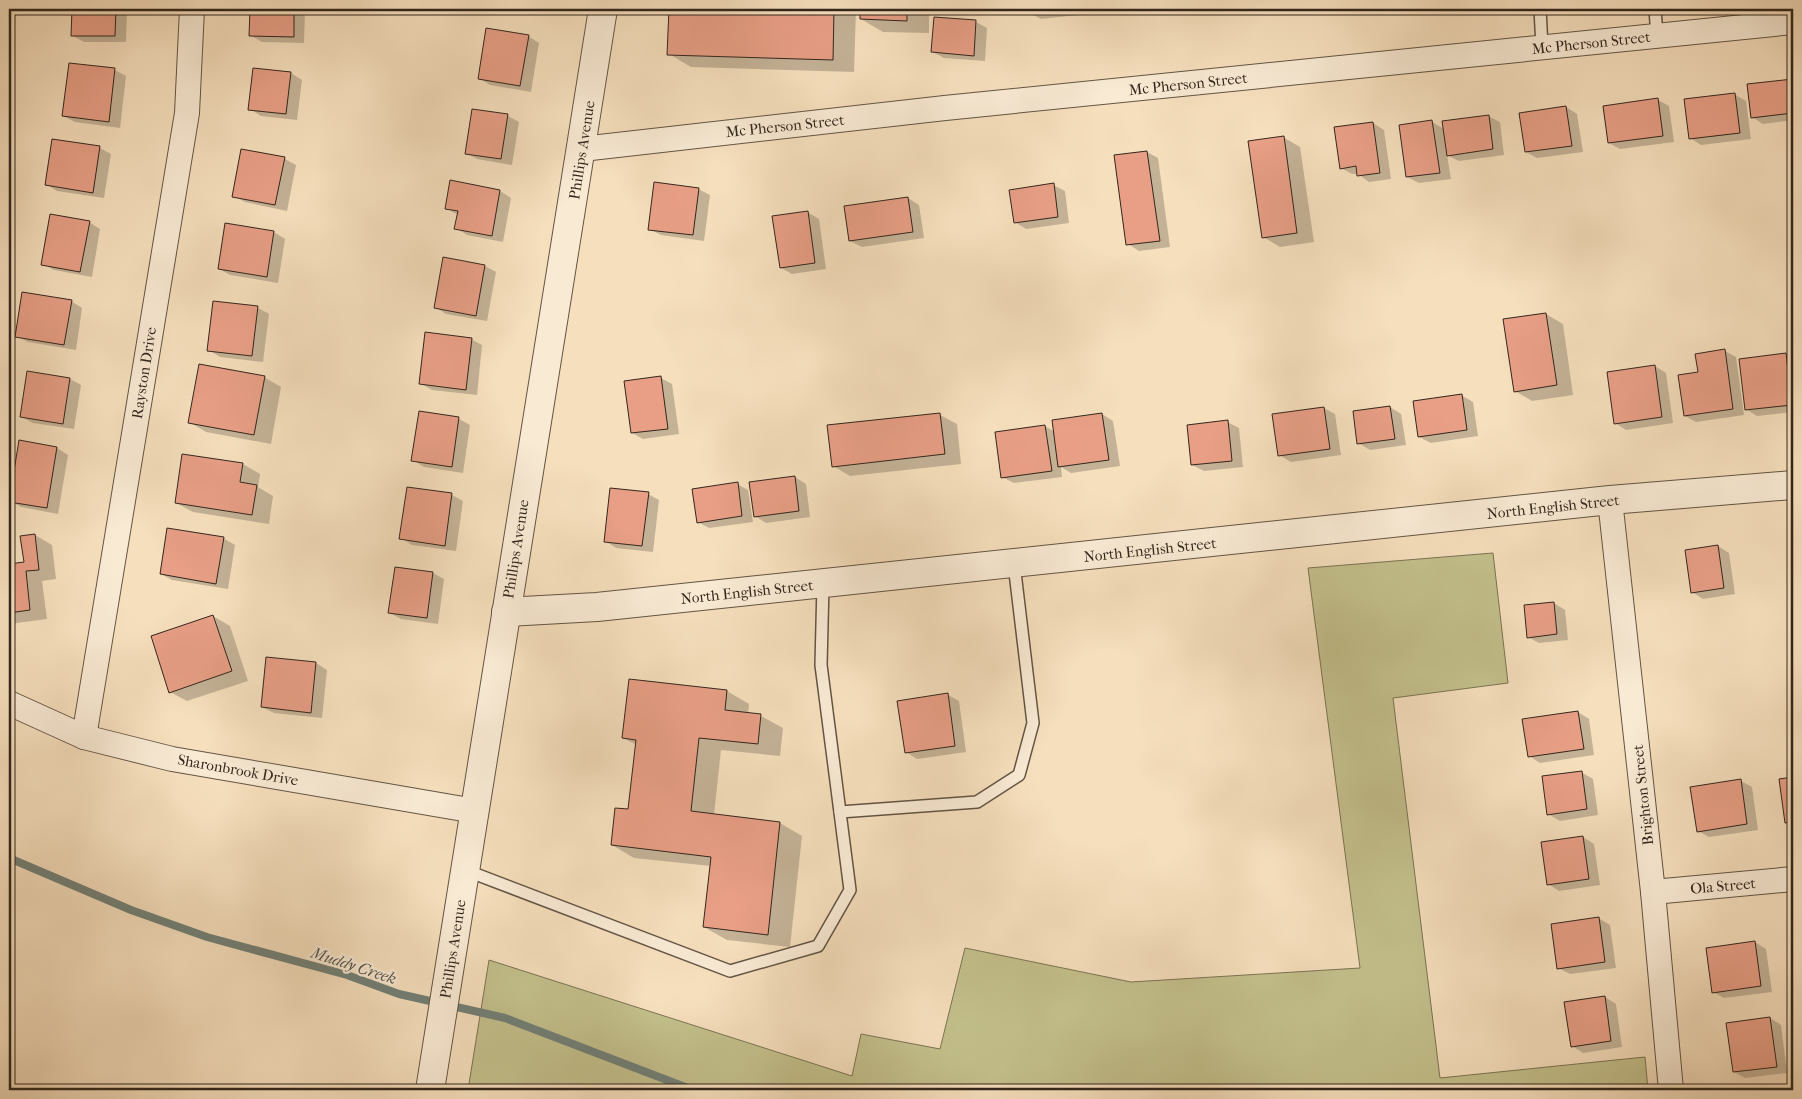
<svg xmlns="http://www.w3.org/2000/svg" width="1802" height="1099" font-family="'IM FELL French Canon',serif">
<rect width="100%" height="100%" fill="#f6dfbd"/>
<filter id="stains"><feTurbulence type="fractalNoise" baseFrequency=".004" numOctaves="4"/><feColorMatrix values="0 0 0 0 .2 0 0 0 0 .09 0 0 0 0 .02 0 0 0 .5 -.17"/></filter>
<radialGradient id="worn" r=".72"><stop offset=".6" stop-color="#630" stop-opacity="0"/><stop offset="1" stop-color="#630" stop-opacity=".3"/></radialGradient>
<!-- green -->
<path fill="#c3c08c" stroke="#7a7354" d="M1493 553 1508 683 1393 698 1440 1078 1645 1057 1648 1090H468L489 960 852 1076 861 1034 940 1049 965 948 1131 982 1360 968 1308 568Z"/>
<!-- shadow -->
<g fill="#0003">
<path d="M73 9H127L126 42H84L73 36Z"/>
<path d="M251 9H305L304 43 262 42 250 35Z"/>
<path d="M506 9H538L537 11Z"/>
<path d="M670 9H856L854 72 691 67 669 54Z"/>
<path d="M861 9H929V33L883 32 861 19Z"/>
<path d="M1022 9H1078V15L1041 19Z"/>
<path d="M935 18 976 22 987 28 985 61 944 58 933 52Z"/>
<path d="M528 36 539 43 531 92 490 85 479 78Z"/>
<path d="M70 64 115 70 126 76 120 128 75 122 63 116Z"/>
<path d="M255 69 291 73 302 80 297 120 261 116 250 109Z"/>
<path d="M1793 80V120L1763 124 1752 117 1748 85Z"/>
<path d="M1734 94 1746 101 1751 139 1701 145 1690 138Z"/>
<path d="M1658 100 1669 106 1674 142 1620 149 1609 143Z"/>
<path d="M1566 107 1577 114 1583 152 1537 158 1526 152Z"/>
<path d="M473 110 508 116 519 122 512 165 477 159 466 153Z"/>
<path d="M1488 116 1500 122 1504 155 1459 161 1447 155 1451 179 1419 183 1407 177 1432 122 1444 129Z"/>
<path d="M1373 123 1384 130 1391 179 1369 182 1358 174H1352L1341 168Z"/>
<path d="M1283 137 1300 147 1314 242 1280 247 1263 237Z"/>
<path d="M100 148 111 154 104 198 57 191 46 184Z"/>
<path d="M1147 152 1158 158 1170 247 1139 251 1128 244Z"/>
<path d="M285 159 296 165 287 211 245 202 234 196Z"/>
<path d="M451 182 500 191 511 198 503 242 467 235 456 228 458 215 446 208Z"/>
<path d="M1053 185 1065 191 1069 223 1026 229 1015 222Z"/>
<path d="M698 189 710 195 704 241 661 235 649 229Z"/>
<path d="M908 198 919 205 924 238 862 247 850 241Z"/>
<path d="M807 212 819 219 826 269 792 274 781 268Z"/>
<path d="M89 222 100 229 92 277 54 270 43 264Z"/>
<path d="M226 225 274 232 285 239 278 283 230 275 219 269Z"/>
<path d="M485 266 496 272 487 321 446 314 435 307Z"/>
<path d="M71 301 82 308 76 350 28 342 16 336Z"/>
<path d="M258 308 269 314 263 362 220 357 209 350Z"/>
<path d="M1546 314 1563 324 1573 395 1532 401 1515 391Z"/>
<path d="M471 339 482 345 477 395 432 390 420 383Z"/>
<path d="M1725 351 1736 357 1744 415 1696 422 1685 416Z"/>
<path d="M1786 354 1793 358V412L1757 416 1746 409Z"/>
<path d="M1655 366 1666 373 1673 423 1626 430 1615 423Z"/>
<path d="M264 377 281 387 271 444 206 432 189 422Z"/>
<path d="M661 378 672 384 679 434 643 439 632 433Z"/>
<path d="M70 379 81 385 74 429 33 423 22 417Z"/>
<path d="M1461 395 1473 402 1478 436 1431 443 1419 437Z"/>
<path d="M1390 407 1401 414 1406 445 1370 450 1358 443Z"/>
<path d="M1324 408 1335 414 1341 455 1291 462 1279 455 1274 415Z"/>
<path d="M1102 414 1113 421 1120 466 1071 473 1061 467 1062 477 1014 483 1002 477 1045 426 1055 432Z"/>
<path d="M940 415 957 424 961 464 850 476 833 466Z"/>
<path d="M459 419 470 425 463 473 424 467 413 460Z"/>
<path d="M1227 422 1239 428 1243 467 1204 471 1192 465Z"/>
<path d="M20 442 57 448 68 455 58 514 21 507 10 501Z"/>
<path d="M183 455 243 464 260 474 258 487 273 496 269 524 193 512 176 503Z"/>
<path d="M795 477 806 484 810 517 766 523 755 516Z"/>
<path d="M737 484 748 490 753 522 709 528 698 522Z"/>
<path d="M408 488 452 495 463 501 456 551 412 545 401 538Z"/>
<path d="M648 494 659 500 653 552 616 548 605 541Z"/>
<path d="M35 535 52 545 56 579 42 581 47 619 9 624V565L25 563Z"/>
<path d="M223 538 235 545 228 589 172 580 161 574Z"/>
<path d="M1718 546 1729 553 1735 594 1703 599 1692 592Z"/>
<path d="M396 568 433 573 444 579 438 624 401 619 390 613Z"/>
<path d="M1554 603 1565 610 1568 640 1539 643 1528 637Z"/>
<path d="M213 616 230 626 248 681 187 701 170 692Z"/>
<path d="M316 663 327 670 322 718 274 713 262 707Z"/>
<path d="M727 691 749 704 748 714 761 716 783 728 780 756 721 750 714 815 780 823 802 836 790 947 727 940 704 927 711 866 634 858 612 845 629 811 637 745 623 738Z"/>
<path d="M948 695 959 701 966 752 917 759 906 752Z"/>
<path d="M1578 712 1589 719 1594 755 1540 763 1529 756Z"/>
<path d="M1581 772 1593 779 1598 815 1560 821 1548 814Z"/>
<path d="M1793 778V826L1786 822 1780 780Z"/>
<path d="M1741 781 1752 787 1758 830 1709 837 1698 831Z"/>
<path d="M1583 837 1594 844 1600 885 1559 891 1548 884Z"/>
<path d="M1598 918 1610 925 1616 968 1570 974 1558 968Z"/>
<path d="M1755 942 1766 949 1772 992 1724 998 1713 992Z"/>
<path d="M1605 997 1616 1004 1622 1047 1583 1053 1572 1046Z"/>
<path d="M1770 1018 1781 1025 1787 1073 1745 1078 1734 1072Z"/>
</g>
<g fill="none" stroke-linecap="round" stroke-linejoin="round">
<!-- stream -->
<path stroke="#728077" stroke-width="8" d="M9 858 131 910 207 937 347 975 399 994 505 1018 693 1090"/>
</g>
<!-- building -->
<g fill="#e89f86" stroke="#32261c">
<path d="M72 9H116L115 36H71Z"/>
<path d="M250 9H294V37L249 36Z"/>
<path d="M669 9H834L833 60 667 55Z"/>
<path d="M860 9H907V21L860 19Z"/>
<path d="M934 17 976 20 974 56 931 52Z"/>
<path d="M486 28 529 35 520 86 478 79Z"/>
<path d="M69 63 115 68 109 122 62 116Z"/>
<path d="M253 68 291 72 286 114 248 110Z"/>
<path d="M1793 79V113L1751 118 1747 84Z"/>
<path d="M1735 93 1740 133 1689 139 1684 99Z"/>
<path d="M1658 98 1663 136 1608 143 1603 106Z"/>
<path d="M1566 106 1572 146 1525 152 1519 113Z"/>
<path d="M472 109 508 114 501 159 465 154Z"/>
<path d="M1489 115 1493 149 1447 156 1442 121Z"/>
<path d="M1432 120 1440 173 1406 177 1399 125Z"/>
<path d="M1373 122 1380 173 1357 176 1356 166 1340 169 1334 127Z"/>
<path d="M1284 136 1297 233 1262 238 1248 141Z"/>
<path d="M52 139 100 146 93 193 45 185Z"/>
<path d="M241 149 285 157 275 205 232 197Z"/>
<path d="M1147 151 1160 241 1126 245 1114 155Z"/>
<path d="M450 180 500 190 492 236 454 229 458 211 445 209Z"/>
<path d="M654 182 699 188 693 235 648 230Z"/>
<path d="M1054 183 1058 217 1014 223 1009 190Z"/>
<path d="M908 197 913 232 849 241 844 206Z"/>
<path d="M808 211 815 263 780 268 772 216Z"/>
<path d="M50 214 90 221 80 272 41 265Z"/>
<path d="M225 223 274 231 267 277 218 269Z"/>
<path d="M443 257 485 265 476 316 434 308Z"/>
<path d="M22 292 72 300 64 345 15 337Z"/>
<path d="M213 301 258 306 252 356 207 351Z"/>
<path d="M1546 313 1557 385 1514 392 1503 319Z"/>
<path d="M425 332 472 338 466 390 419 384Z"/>
<path d="M1725 349 1733 409 1684 416 1678 375 1698 372 1695 354Z"/>
<path d="M1786 353 1792 405 1745 410 1739 359Z"/>
<path d="M199 364 265 376 254 435 188 423Z"/>
<path d="M1655 365 1662 417 1614 424 1607 372Z"/>
<path d="M27 371 70 378 63 424 20 417Z"/>
<path d="M661 376 668 429 631 433 624 381Z"/>
<path d="M1462 394 1467 430 1418 437 1413 401Z"/>
<path d="M1390 406 1395 439 1357 444 1353 411Z"/>
<path d="M1324 407 1330 449 1278 456 1272 414Z"/>
<path d="M419 411 459 417 452 467 411 461Z"/>
<path d="M940 413 945 454 832 467 827 425Z"/>
<path d="M1102 413 1109 460 1058 467 1052 420Z"/>
<path d="M1228 420 1232 461 1191 465 1187 425Z"/>
<path d="M1045 425 1052 471 1001 478 995 432Z"/>
<path d="M19 440 57 447 47 508 9 502Z"/>
<path d="M182 454 243 463 240 482 257 485 252 515 175 503Z"/>
<path d="M795 476 799 511 754 517 749 482Z"/>
<path d="M738 482 742 516 697 523 692 489Z"/>
<path d="M407 487 452 493 445 546 399 539Z"/>
<path d="M610 488 649 492 642 546 604 542Z"/>
<path d="M167 528 224 537 216 584 160 574Z"/>
<path d="M35 534 39 570 26 571 30 610 9 613V564L24 562 20 536Z"/>
<path d="M1718 545 1724 588 1691 593 1685 550Z"/>
<path d="M395 567 433 572 427 618 388 613Z"/>
<path d="M1554 602 1557 634 1527 638 1524 605Z"/>
<path d="M213 615 232 671 169 693 151 636Z"/>
<path d="M266 657 316 662 311 713 261 707Z"/>
<path d="M629 679 727 690 725 710 761 714 758 744 699 738 691 811 780 822 768 935 703 927 711 857 611 845 615 808 628 809 636 740 622 738Z"/>
<path d="M948 693 955 746 905 753 897 701Z"/>
<path d="M1578 711 1584 749 1528 757 1522 719Z"/>
<path d="M1582 771 1587 809 1547 815 1542 776Z"/>
<path d="M1793 777V822L1785 823 1779 779Z"/>
<path d="M1741 779 1747 824 1697 832 1690 787Z"/>
<path d="M1583 836 1589 879 1547 885 1541 842Z"/>
<path d="M1599 917 1605 962 1557 969 1551 924Z"/>
<path d="M1755 941 1761 986 1712 993 1706 948Z"/>
<path d="M1605 996 1611 1041 1571 1047 1564 1002Z"/>
<path d="M1770 1017 1777 1067 1733 1072 1726 1023Z"/>
</g>
<g fill="none" stroke-linecap="round" stroke-linejoin="round">
<!-- service casing -->
<g stroke="#635444" stroke-width="14">
<g id="service">
<path d="M1540 9 1542 47"/>
<path d="M1655 9 1657 36"/>
<path d="M840 812 977 802 1019 775 1033 723 1014 564"/>
<path d="M465 870 730 971 818 946 850 890 821 665 823 584"/>
</g>
</g>
<!-- minor casing -->
<g stroke="#635444" stroke-width="26">
<g id="minor">
<path d="M582 149 945 108 1793 22"/>
<path d="M1610 500 1653 892 1671 1090"/>
<path d="M9 703 84 737 172 759 475 811"/>
<path d="M84 737 187 113 192 9"/>
<path d="M1653 892 1793 879"/>
</g>
</g>
<!-- tertiary casing -->
<g stroke="#635444" stroke-width="30">
<g id="tertiary">
<path d="M506 612 597 607 1610 500 1793 485"/>
<path d="M430 1090 603 9"/>
</g>
</g>
<!-- service -->
<use href="#service" stroke="#f9ead4" stroke-width="11"/>
<!-- minor -->
<use href="#minor" stroke="#f9ead4" stroke-width="24"/>
<!-- tertiary -->
<use href="#tertiary" stroke="#f9ead4" stroke-width="28"/>
</g>
<g text-anchor="middle" stroke-width="4.5" stroke-linejoin="round" paint-order="stroke">
<!-- street labels -->
<g font-size="15" fill="#32261c" stroke="#f9ead4">
<text transform="translate(1591 43) rotate(-6)" y="5">Mc Pherson Street</text>
<text transform="translate(1188 84) rotate(-6)" y="5">Mc Pherson Street</text>
<text transform="translate(785 126) rotate(-6)" y="5">Mc Pherson Street</text>
<text transform="translate(582 150) rotate(-81)" y="5">Phillips Avenue</text>
<text transform="translate(144 373) rotate(-81)" y="5">Rayston Drive</text>
<text transform="translate(1553 507) rotate(-6)" y="5">North English Street</text>
<text transform="translate(516 549) rotate(-81)" y="5">Phillips Avenue</text>
<text transform="translate(1150 550) rotate(-6)" y="5">North English Street</text>
<text transform="translate(747 592) rotate(-6)" y="5">North English Street</text>
<text transform="translate(238 770) rotate(10)" y="5">Sharonbrook Drive</text>
<text transform="translate(1643 795) rotate(-96)" y="5">Brighton Street</text>
<text transform="translate(1723 886) rotate(-5)" y="5">Ola Street</text>
<text transform="translate(453 949) rotate(-81)" y="5">Phillips Avenue</text>
</g>
<!-- water labels -->
<g font-size="16" font-style="italic" fill="#52534a" stroke="#f9ead4">
<text transform="translate(354 965) rotate(18)" y="6">Muddy Creek</text>
</g>
</g>
<!-- margin -->
<rect width="1802" height="1099" fill="none" stroke="#f6dfbd" stroke-width="30"/>
<rect x="10" y="10" width="1782" height="1079" fill="none" stroke="#32261c" stroke-width="2.5"/>
<rect x="15" y="15" width="1772" height="1069" fill="none" stroke="#32261c"/>
<rect width="100%" height="100%" filter="url(#stains)"/>
<rect width="100%" height="100%" fill="url(#worn)"/>
</svg>
